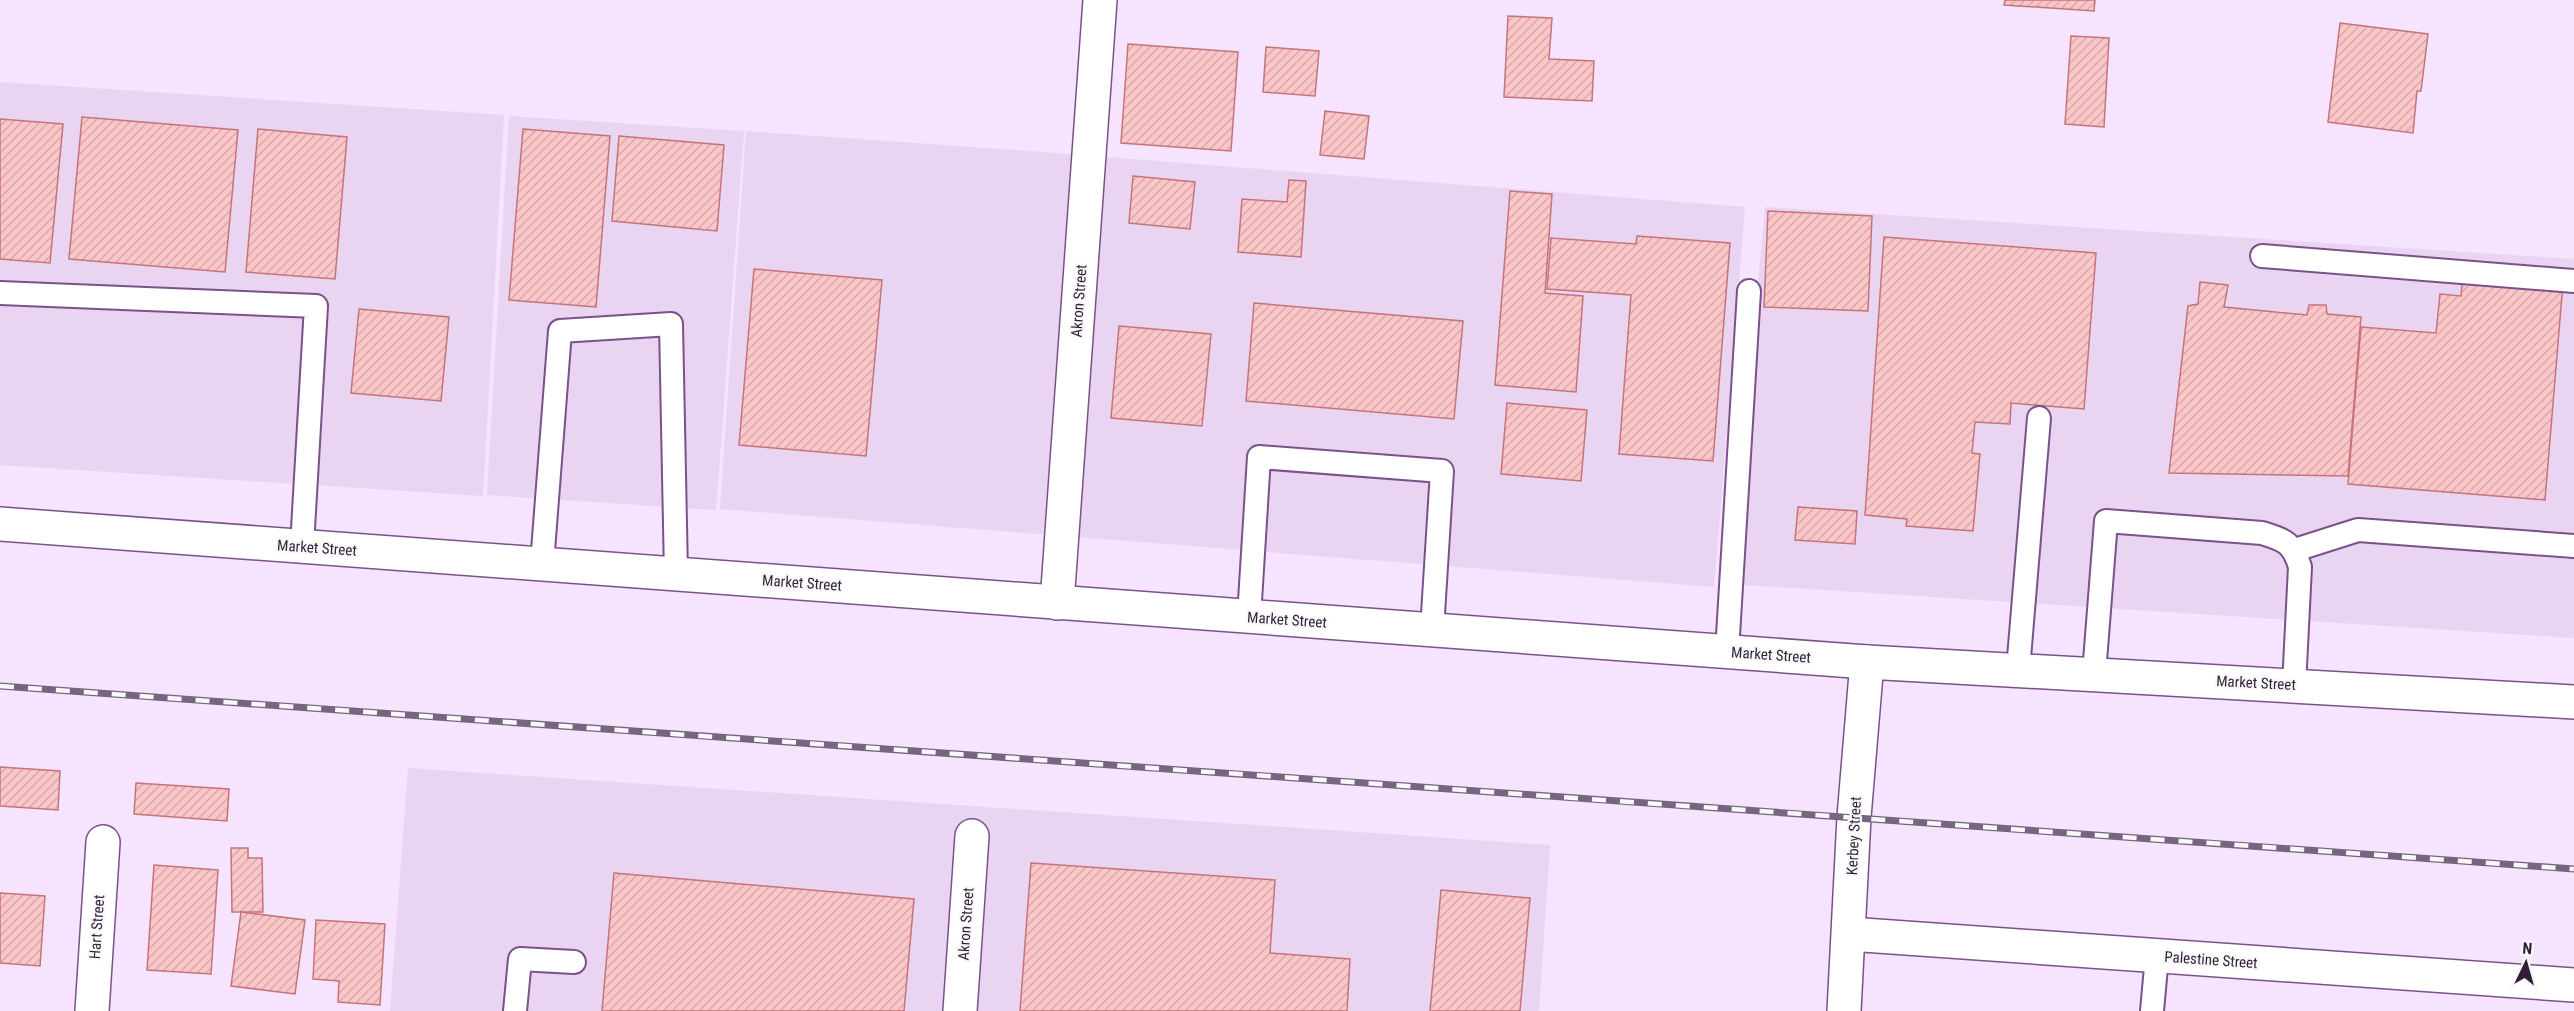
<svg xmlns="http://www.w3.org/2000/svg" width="2574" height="1011" font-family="'Roboto Condensed',sans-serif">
<defs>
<pattern id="building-hatch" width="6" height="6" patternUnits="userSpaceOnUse" patternTransform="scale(1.5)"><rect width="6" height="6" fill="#fbc6c8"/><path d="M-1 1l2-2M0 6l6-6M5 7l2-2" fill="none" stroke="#d8aaad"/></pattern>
</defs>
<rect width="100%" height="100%" fill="#f6e3fe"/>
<!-- built -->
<g fill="#e9d4f1">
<path d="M0 82 504 115 483 496 0 465Z"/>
<path d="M509 116 744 131 716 510 487 495Z"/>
<path d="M746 131 1030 151 1745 207 1714 587 720 509Z"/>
<path d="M1765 207 2574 259V638L1730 584Z"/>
<path d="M408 768 1550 845 1539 1011H390Z"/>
</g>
<!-- building -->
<g fill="url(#building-hatch)" stroke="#c6747a" stroke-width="1.5">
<path d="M2005 0H2095L2094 11 2004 5Z"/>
<path d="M1508 16 1552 18 1549 59 1594 61 1592 101 1504 97Z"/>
<path d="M2340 23 2428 34 2421 91H2417L2413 133 2328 122Z"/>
<path d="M2071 36 2109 38 2104 127 2065 124Z"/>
<path d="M1128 44 1238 52 1231 151 1121 143Z"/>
<path d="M1266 47 1319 51 1315 96 1263 92Z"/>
<path d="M1325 111 1369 116 1364 159 1320 155Z"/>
<path d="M82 117 238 130 225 272 69 259Z"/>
<path d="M0 119 63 124 50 263 0 259Z"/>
<path d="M258 129 347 137 335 279 246 272Z"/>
<path d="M523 129 610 136 596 307 509 300Z"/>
<path d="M619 136 724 145 717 231 612 221Z"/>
<path d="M1133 176 1195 182 1190 229 1129 223Z"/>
<path d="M1289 180 1306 181 1301 257 1238 252 1242 199 1287 202Z"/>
<path d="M1510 191 1552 194 1545 293 1583 296 1576 392 1495 385Z"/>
<path d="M1768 211 1872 216 1868 311 1764 307Z"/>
<path d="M1637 236 1730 243 1713 461 1619 454 1631 295 1547 289 1551 238 1636 244Z"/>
<path d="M1884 237 2096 253 2084 409 2011 403 2010 424 1975 422 1972 453 1980 454 1973 531 1906 526 1907 519 1865 515Z"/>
<path d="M754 269 882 280 866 456 739 445Z"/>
<path d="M2463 275 2563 283 2545 500 2348 484 2361 327 2436 333 2440 294 2461 296Z"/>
<path d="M2200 282 2228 285 2224 307 2307 315 2309 305H2326L2327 314 2361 317 2348 476 2169 473 2188 306 2198 304Z"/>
<path d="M1254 303 1463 321 1454 419 1246 401Z"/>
<path d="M359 309 449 317 441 401 351 393Z"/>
<path d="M1119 326 1211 334 1202 426 1111 418Z"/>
<path d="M1507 403 1587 410 1581 481 1501 474Z"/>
<path d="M1798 507 1857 511 1855 544 1795 540Z"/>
<path d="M0 767 60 771 58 810 0 806Z"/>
<path d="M136 783 229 789 227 821 134 814Z"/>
<path d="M231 848H248V858H262L263 912H232Z"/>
<path d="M1031 863 1275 880 1270 953 1350 959 1347 1011H1020Z"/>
<path d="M154 865 218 870 211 974 147 970Z"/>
<path d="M614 873 914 899 904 1011H602Z"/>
<path d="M1441 890 1530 898 1520 1011H1430Z"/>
<path d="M0 893 45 896 40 966 0 963Z"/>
<path d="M241 912 305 920 295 994 231 986Z"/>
<path d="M316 920 385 924 380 1005 338 1002 339 981 313 979Z"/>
</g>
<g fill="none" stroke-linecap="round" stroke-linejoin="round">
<!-- service casing -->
<g stroke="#7b518c" stroke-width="26">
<g id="service">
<path d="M2262 256 2574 281"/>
<path d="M0 293 316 306 302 546"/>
<path d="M2295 550 2358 530 2574 546"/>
<path d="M542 564 560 331 671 324 676 574"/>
<path d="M1249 617 1259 457 1442 471 1432 630"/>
<path d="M1727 652 1749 291"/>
<path d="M2018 670 2039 418"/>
<path d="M2094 674 2106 521 2262 533C2285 540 2293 543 2300 567L2294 686"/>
<path d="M515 1011 520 959 574 962"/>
<path d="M2152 1011 2157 956"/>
</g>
</g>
<!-- minor casing -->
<g stroke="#7b518c" stroke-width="36">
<g id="minor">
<path d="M1057 603 1100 0"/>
<path d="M1849 934 2574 985"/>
<path d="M92 1011 103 842"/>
<path d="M960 1011 972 836"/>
<path d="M1844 1011 1854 817 1867 662"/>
</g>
</g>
<!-- secondary casing -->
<g stroke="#7b518c" stroke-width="36">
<path id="secondary" d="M0 524 1867 662 2574 702"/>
</g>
<!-- service -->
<use href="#service" stroke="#fff" stroke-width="22"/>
<!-- minor -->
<use href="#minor" stroke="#fff" stroke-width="33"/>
<!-- secondary -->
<use href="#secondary" stroke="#fff" stroke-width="33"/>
<!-- rail casing -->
<g stroke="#77647e" stroke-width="7">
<path id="rail" d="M0 686 2574 869"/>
</g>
<!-- rail -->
<use href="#rail" stroke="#f8f8f8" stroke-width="4.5" stroke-dasharray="14" stroke-linecap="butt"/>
</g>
<g text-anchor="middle" stroke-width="4.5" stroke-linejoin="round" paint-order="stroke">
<!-- street labels -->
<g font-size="15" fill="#311f38" stroke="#f8f8f8">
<text transform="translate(1079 301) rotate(-86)" y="5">Akron Street</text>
<text transform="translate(317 548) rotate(4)" y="5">Market Street</text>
<text transform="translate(802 583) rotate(4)" y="5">Market Street</text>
<text transform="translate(1287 620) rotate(4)" y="5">Market Street</text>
<text transform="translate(1771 655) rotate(4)" y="5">Market Street</text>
<text transform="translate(2256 683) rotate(3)" y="5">Market Street</text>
<text transform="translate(1854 836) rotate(-87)" y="5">Kerbey Street</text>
<text transform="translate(966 924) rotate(-86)" y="5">Akron Street</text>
<text transform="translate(97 927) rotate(-86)" y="5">Hart Street</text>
<text transform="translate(2211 960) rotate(4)" y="5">Palestine Street</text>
</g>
</g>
<!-- north arrow -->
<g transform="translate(2526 963) rotate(5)" stroke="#f8f8f8" stroke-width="4.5" paint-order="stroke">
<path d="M0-4.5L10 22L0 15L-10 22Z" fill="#311f38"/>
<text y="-9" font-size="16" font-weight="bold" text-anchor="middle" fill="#311f38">N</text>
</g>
</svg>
